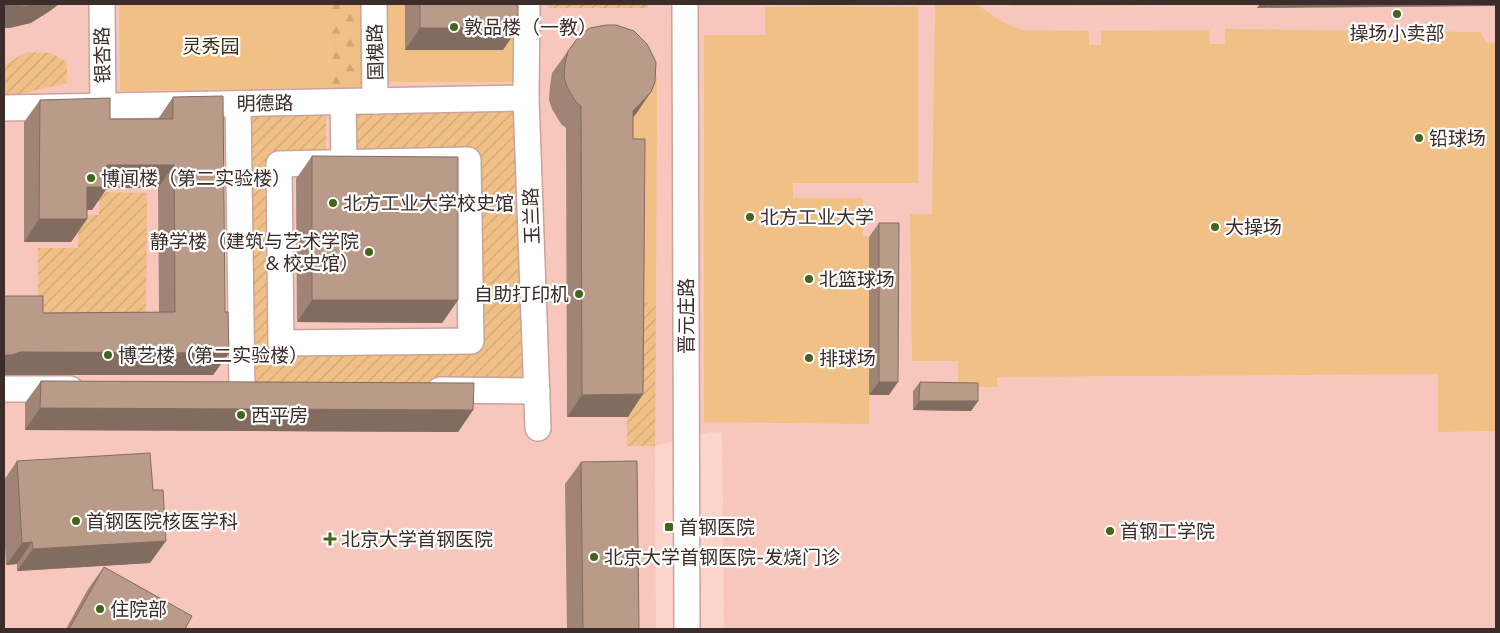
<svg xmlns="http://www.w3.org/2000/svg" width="1500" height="633" font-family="Commissioner,'Noto Sans SC',sans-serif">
<defs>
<pattern id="forest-firs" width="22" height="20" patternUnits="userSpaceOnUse" patternTransform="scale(1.25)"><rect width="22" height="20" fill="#f0c086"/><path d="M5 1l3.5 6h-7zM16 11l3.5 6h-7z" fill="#cfa574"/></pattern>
<pattern id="garden-furrows" width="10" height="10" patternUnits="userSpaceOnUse" patternTransform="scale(1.25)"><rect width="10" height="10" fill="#f0c086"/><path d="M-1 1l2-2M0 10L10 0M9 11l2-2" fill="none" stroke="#cfa574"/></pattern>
</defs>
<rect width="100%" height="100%" fill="#fcd4cc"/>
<!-- built -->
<path fill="#f7c7be" d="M4 4H1496V629H724L722 433 710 432 655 446 656 629H4Z"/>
<!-- green -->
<g fill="#f0c086">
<path d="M119 4H328L329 88 120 91Z"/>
<path d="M386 4H405V50L515 4V82H387Z"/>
<path d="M935 4H976L999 20 1021 30 1089 31V45H1101V31L1209 30 1210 44H1225V29L1480 32 1486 42 1496 43V431L1438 432V374L997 377V387H958V361H912L910 214H932Z"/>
<path d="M1007 4H1171V5L1011 6Z"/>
<path d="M827 6 918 7V183H793V198H863V236L869 237V424L704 422V35H765V7Z"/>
<path d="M637 76H657L656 303H628L632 121 640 105Z"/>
</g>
<!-- forest -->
<path fill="url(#forest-firs)" d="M328 4H361L362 88H329Z"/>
<!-- garden -->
<g fill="url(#garden-furrows)">
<rect x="548" y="4" width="100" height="4"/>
<path d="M27 52 51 53 67 62V83L16 95 4 96V65Z"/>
<path d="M520 106 530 384 248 383 247 111H326V154L271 155 275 351 481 350 475 153 354 154V110Z"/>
<path d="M99 192 147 193 146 327H38V248H78V215H99Z"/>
<path d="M628 303H656L655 446H627Z"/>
</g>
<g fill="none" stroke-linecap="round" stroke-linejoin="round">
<!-- minor casing -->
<g stroke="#c9a39c" stroke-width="28">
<g id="minor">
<path d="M102 4 103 107"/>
<path d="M374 4 375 101"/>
<path d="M527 4 526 98 538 428"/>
<path d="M685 4 687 629"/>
<path d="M343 102 344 162"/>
<path d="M238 104 242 389"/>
<path d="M4 108 526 98"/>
<path d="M468 160 471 341 281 343 279 164Z"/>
<path d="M4 389H70"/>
<path d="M440 390 537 391"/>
</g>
</g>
<!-- minor -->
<use href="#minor" stroke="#fff" stroke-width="25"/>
</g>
<!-- wall -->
<g fill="#a08475">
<path d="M405 4H518L503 50H405Z"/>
<path d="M568 51 636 114 633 117 628 417H567L566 128 561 124 552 109 549 100 550 86 552 73Z"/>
<path d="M173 97 225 312 229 353 213 375H4V296L43 313 159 312 158 188H107L92 210H87V219L71 242H24V122L40 100 110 119H158Z"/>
<path d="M312 156 458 300 442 323 297 322 296 179Z"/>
<path d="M879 223 889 395H869V237Z"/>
<path d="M41 381 473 410 458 432 25 430V403Z"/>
<path d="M920 382 978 401 971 411 913 410V391Z"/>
<path d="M17 461 150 563 17 571V564L6 565 4 529V480Z"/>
<path d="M581 462 639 629H567L565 484Z"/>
<path d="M104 567 185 629H66L88 589Z"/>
</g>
<!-- shaded-wall -->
<g fill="#826c5f">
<path d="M34 4H59L50 11 31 23 10 28H4V5Z"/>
<path d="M1260 4H1496V6L1257 8Z"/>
<path d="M420 28H518L503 50H405Z"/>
<path d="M651 92 636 114 618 133 633 111Z"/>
<path d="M107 165H174L158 188H107L92 210H71L87 187Z"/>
<path d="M39 219H87L71 242H24Z"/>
<path d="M312 300H458L442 323 297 322Z"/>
<path d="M20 352 229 353 213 375H4V355Z"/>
<path d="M879 382H898L889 395H869Z"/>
<path d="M643 394 628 417H567L582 395Z"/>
<path d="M919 401H978L971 411 913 410Z"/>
<path d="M40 408 473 410 458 432 25 430Z"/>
<path d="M166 541 150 563 17 571 33 549Z"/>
<path d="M32 542 17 564 6 565 22 543Z"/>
</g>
<!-- building -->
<g fill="#ba9a88" stroke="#826c5f">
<path d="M4 4H34L26 6 4 5Z"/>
<rect x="420" y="4" width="98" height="24"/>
<path d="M606 25H616L634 31 647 44 656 62 655 82 651 92 633 111V139H645L643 394 582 395 581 106 576 102 567 87 564 77 565 64 568 51 580 35 590 28Z"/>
<path d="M223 96 225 312H228L229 353 20 352 12 355H4V296H43V313L175 312 174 165H107V187H87V219H39L40 100 110 98V119H173V97Z"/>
<path d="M312 156 458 157V300H312Z"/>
<path d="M879 223H899L898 382H879Z"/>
<path d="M41 381 474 383 473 410 40 408Z"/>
<path d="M920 382 978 383V401H919Z"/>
<path d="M150 453 153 490H163L166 541 33 549 32 542 22 543 17 461Z"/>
<path d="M637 461 639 629H583L581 462Z"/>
<path d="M104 567 192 616 185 629H69Z"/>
</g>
<!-- markers -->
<g fill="#43641b" stroke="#fff" stroke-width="2">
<circle cx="1397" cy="14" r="5"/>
<circle cx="454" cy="27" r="5"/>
<circle cx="1419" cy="138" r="5"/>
<circle cx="91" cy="178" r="5"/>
<circle cx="333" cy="203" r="5"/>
<circle cx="750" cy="217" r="5"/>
<circle cx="1215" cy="227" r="5"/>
<circle cx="369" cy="252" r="5"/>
<circle cx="809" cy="279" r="5"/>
<circle cx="579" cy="294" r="5"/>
<circle cx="108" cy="355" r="5"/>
<circle cx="809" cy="358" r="5"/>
<circle cx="241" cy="415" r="5"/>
<circle cx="76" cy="521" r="5"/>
<rect x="664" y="522" width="10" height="10" rx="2.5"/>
<circle cx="1110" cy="531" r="5"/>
<path d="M327.5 531.5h5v5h5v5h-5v5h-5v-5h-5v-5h5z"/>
<circle cx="594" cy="557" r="5"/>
<circle cx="100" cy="609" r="5"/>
</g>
<g text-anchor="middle" stroke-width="4.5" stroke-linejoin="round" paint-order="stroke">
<!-- poi labels -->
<g font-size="19" fill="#3c2c2a" stroke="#fff" text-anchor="start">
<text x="464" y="34">敦品楼（一教）</text>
<text x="1397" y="40" text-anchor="middle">操场小卖部</text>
<text x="1429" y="145">铅球场</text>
<text x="101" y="185">博闻楼（第二实验楼）</text>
<text x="343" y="210">北方工业大学校史馆</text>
<text x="760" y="224">北方工业大学</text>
<text x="1225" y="234">大操场</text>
<text x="359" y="248" text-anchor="end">静学楼（建筑与艺术学院<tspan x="359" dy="22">&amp; 校史馆）</tspan></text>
<text x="819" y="286">北篮球场</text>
<text x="569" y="301" text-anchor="end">自助打印机</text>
<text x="118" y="362">博艺楼（第二实验楼）</text>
<text x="819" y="365">排球场</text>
<text x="251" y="422">西平房</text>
<text x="86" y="528">首钢医院核医学科</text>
<text x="679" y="534">首钢医院</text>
<text x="1120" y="538">首钢工学院</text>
<text x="341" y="546">北京大学首钢医院</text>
<text x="604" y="564">北京大学首钢医院-发烧门诊</text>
<text x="110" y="616">住院部</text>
</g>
<!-- park labels -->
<g font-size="19" fill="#3f2a0f" stroke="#fff">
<text x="211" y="53">灵秀园</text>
</g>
<!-- street labels -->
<g font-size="19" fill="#3c2c2a" stroke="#fff">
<text transform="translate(375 52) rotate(-91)" y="7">国槐路</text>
<text transform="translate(102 55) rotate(-91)" y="7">银杏路</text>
<text transform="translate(265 103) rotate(-1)" y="7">明德路</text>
<text transform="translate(531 216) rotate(-92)" y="7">玉兰路</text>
<text transform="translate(686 316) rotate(-90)" y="7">晋元庄路</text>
</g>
</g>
<!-- border -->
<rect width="1500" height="633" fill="none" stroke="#3c2c2a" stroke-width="10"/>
</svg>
